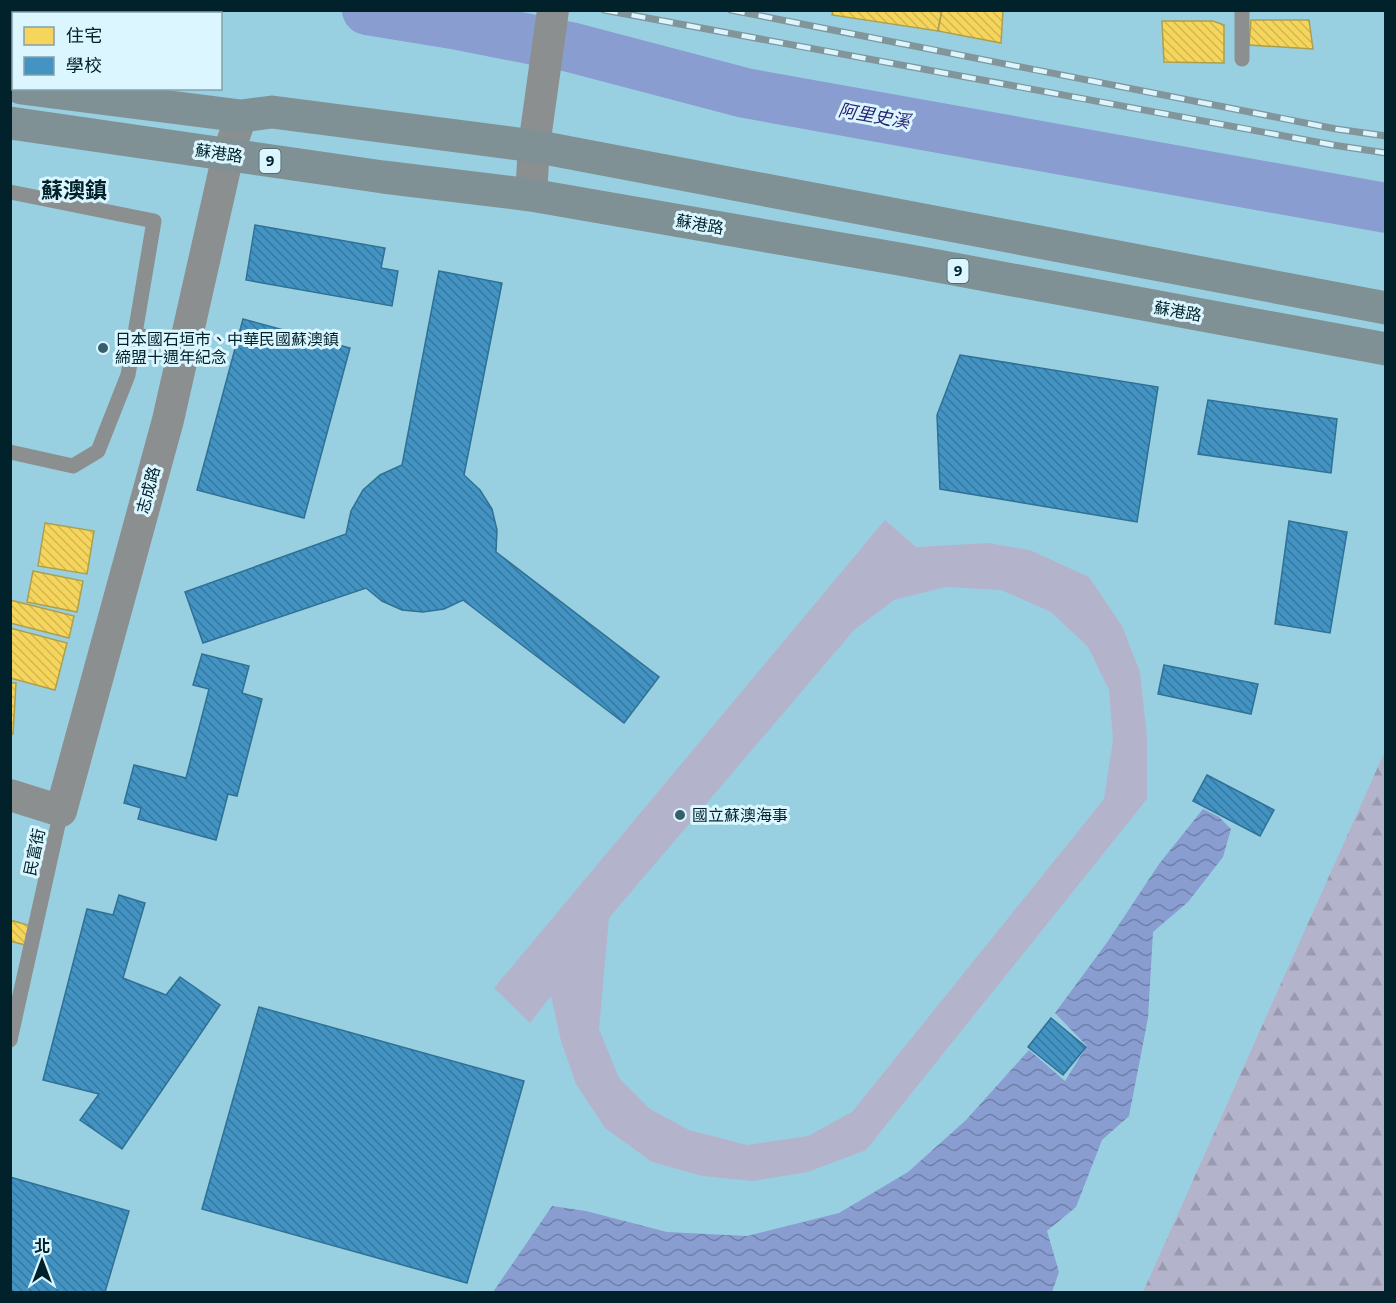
<svg xmlns="http://www.w3.org/2000/svg" width="1396" height="1303" font-family="'Noto Sans','Noto Sans TC',sans-serif">
<defs>
<pattern id="forest-firs" width="22" height="20" patternUnits="userSpaceOnUse" patternTransform="scale(1.5)"><rect width="22" height="20" fill="#b4b3cc"/><path d="M5 1l3.5 6h-7zM16 11l3.5 6h-7z" fill="#999aaf"/></pattern>
<pattern id="water-waves" width="16" height="10" patternUnits="userSpaceOnUse" patternTransform="scale(1.5)"><rect width="16" height="10" fill="#899dd0"/><path d="M0 5q4-4 8 0t8 0" fill="none" stroke="#6e80a9"/></pattern>
<pattern id="homes-back-hatch" width="6" height="6" patternUnits="userSpaceOnUse" patternTransform="scale(1.5)"><rect width="6" height="6" fill="#f6d55c"/><path d="M-1 5l2 2M0 0l6 6M5-1l2 2" fill="none" stroke="#d1b750"/></pattern>
<pattern id="schools-back-hatch" width="6" height="6" patternUnits="userSpaceOnUse" patternTransform="scale(1.5)"><rect width="6" height="6" fill="#4393c3"/><path d="M-1 5l2 2M0 0l6 6M5-1l2 2" fill="none" stroke="#36789f"/></pattern>
</defs>
<rect width="100%" height="100%" fill="#99d0e1"/>
<!-- forest -->
<path fill="url(#forest-firs)" d="M1385 751V1292H1143Z"/>
<!-- green -->
<path fill="#b4b3cc" fill-rule="evenodd" d="M885 520 916 547 988 543 1030 550 1089 577 1122 626 1140 672 1147 737V799L866 1150 808 1172 753 1181 702 1176 652 1162 605 1128 576 1084 561 1041 551 996 530 1023 494 988ZM946 587 1001 590 1051 612 1088 647 1109 690 1113 740 1104 799 852 1112 808 1136 747 1145 689 1130 650 1109 619 1078 599 1029 609 918 854 630 894 600Z"/>
<!-- water -->
<path fill="url(#water-waves)" d="M1203 809 1219 817 1231 829 1223 857 1188 902 1153 932 1148 1018 1129 1116 1102 1140 1076 1207 1047 1231 1059 1272 1052 1292H493L552 1206 586 1211 667 1232 747 1236 839 1213 908 1172 966 1120 1029 1050 1065 1081 1087 1046 1055 1013 1108 941 1159 864Z"/>
<!-- homes -->
<g fill="url(#homes-back-hatch)" stroke="#ac9f4d" stroke-width="1.5">
<path d="M833 10H942L938 31 832 15Z"/>
<path d="M942 10H1003L1001 43 938 31Z"/>
<path d="M1251 20H1309L1313 49 1249 45Z"/>
<path d="M1162 21H1213L1224 25V63L1164 62Z"/>
<path d="M45 523 94 531 87 574 38 566Z"/>
<path d="M33 571 83 581 77 612 27 602Z"/>
<path d="M10 600 74 616 69 638 10 623Z"/>
<path d="M10 628 67 643 55 690 10 678Z"/>
<path d="M10 683H16L13 734H10Z"/>
<path d="M10 920 31 926 25 945 10 941Z"/>
</g>
<!-- schools -->
<g fill="url(#schools-back-hatch)" stroke="#2f7195" stroke-width="1.5">
<path d="M255 225 385 248 381 268 398 271 392 306 246 280Z"/>
<path d="M439 271 502 283 464 475 480 490 492 509 497 530 496 552 659 677 624 723 463 600 444 609 423 612 402 610 382 601 366 588 203 643 185 592 346 534 351 511 363 490 380 475 402 465Z"/>
<path d="M243 319 350 348 304 518 197 490Z"/>
<path d="M960 355 1158 387 1137 522 940 489 937 415Z"/>
<path d="M1208 400 1337 419 1331 473 1198 454Z"/>
<path d="M1289 521 1347 532 1330 633 1275 624Z"/>
<path d="M202 654 249 666 242 693 262 699 237 796 228 794 216 840 138 819 141 808 124 803 134 765 186 778 209 689 193 685Z"/>
<path d="M1164 665 1258 684 1251 714 1158 694Z"/>
<path d="M1207 775 1274 810 1260 836 1193 801Z"/>
<path d="M119 895 145 903 123 978 166 995 180 977 220 1005 122 1149 80 1120 99 1094 43 1080 87 909 113 915Z"/>
<path d="M259 1007 524 1081 467 1283 202 1209Z"/>
<path d="M1051 1018 1086 1047 1063 1075 1028 1047Z"/>
<path d="M10 1177 129 1211 105 1292H10Z"/>
</g>
<g fill="none" stroke-linecap="round" stroke-linejoin="round">
<!-- river -->
<g stroke="#899dd0" stroke-width="50">
<path d="M367 10 453 24 570 47 745 93 1386 208"/>
<path d="M73 14 90 10"/>
<path d="M10 25 14 24"/>
</g>
<!-- lane -->
<g stroke="#8c8f8f" stroke-width="15">
<path d="M1242 10V59"/>
<path d="M10 192 154 221 128 375 98 451 73 466 10 452"/>
<path d="M135 334 185 348"/>
<path d="M10 1040 61 811"/>
</g>
<!-- street -->
<g stroke="#8c8f8f" stroke-width="32">
<path d="M531 195 534 146 553 10"/>
<path d="M10 795 61 811 168 420 228 155 241 116"/>
</g>
<!-- primary -->
<g stroke="#809196" stroke-width="33">
<path d="M21 88 241 116 272 112 534 146 1386 308"/>
<path d="M10 123 383 177 531 195 905 260 1386 349"/>
</g>
<!-- rail casing -->
<g stroke="#82959b" stroke-width="7">
<g id="rail">
<path d="M604 10 1333 145 1386 153"/>
<path d="M731 10 1336 129 1386 136"/>
</g>
</g>
<!-- rail -->
<use href="#rail" stroke="#dbf6ff" stroke-width="4.5" stroke-dasharray="14" stroke-linecap="butt"/>
</g>
<!-- markers -->
<g fill="#365f6b" stroke="#dbf6ff" stroke-width="2">
<circle cx="103" cy="348" r="6"/>
<circle cx="680" cy="815" r="6"/>
</g>
<g text-anchor="middle" stroke-width="6" stroke-linejoin="round" paint-order="stroke">
<!-- shield labels -->
<g fill="#dbf6ff" stroke="#42626b" stroke-width="1.5">
<rect x="259.5" y="149" width="21" height="24" rx="4.5"/>
<rect x="947.5" y="259" width="21" height="24" rx="4.5"/>
</g>
<g font-size="15" font-weight="bold" fill="#01222b">
<text x="270" y="166">9</text>
<text x="958" y="276">9</text>
</g>
<!-- street labels -->
<g font-size="16" fill="#01222b" stroke="#dbf6ff">
<text transform="translate(219 153) rotate(8)" y="6">蘇港路</text>
<text transform="translate(700 224) rotate(10)" y="6">蘇港路</text>
<text transform="translate(1178 311) rotate(10)" y="6">蘇港路</text>
<text transform="translate(148 490) rotate(-75)" y="6">志成路</text>
<text transform="translate(34 852) rotate(-78)" y="6">民富街</text>
</g>
<!-- poi labels -->
<g font-size="16" fill="#01222b" stroke="#dbf6ff" text-anchor="start">
<text x="115" y="345">日本國石垣市、中華民國蘇澳鎮<tspan x="115" dy="18">締盟十週年紀念</tspan></text>
<text x="692" y="821">國立蘇澳海事</text>
</g>
<!-- water labels -->
<g font-size="18" font-style="italic" fill="#282170" stroke="#dbf6ff">
<text transform="translate(874 116) rotate(10)" y="6">阿里史溪</text>
</g>
<!-- district labels -->
<g font-size="22" font-weight="bold" fill="#01222b" stroke="#dbf6ff">
<text x="74" y="198">蘇澳鎮</text>
</g>
</g>
<!-- border -->
<rect width="1396" height="1303" fill="none" stroke="#01222b" stroke-width="24"/>
<!-- legend -->
<rect x="12" y="12" width="210" height="78" fill="#dbf6ff" stroke="#84a1aa" stroke-width="1.5"/>
<rect x="24" y="27" width="30" height="18" fill="#f6d55c" stroke="#84a1aa" stroke-width="1.5"/>
<text x="66" y="42" font-size="18" fill="#01222b">住宅</text>
<rect x="24" y="57" width="30" height="18" fill="#4393c3" stroke="#84a1aa" stroke-width="1.5"/>
<text x="66" y="72" font-size="18" fill="#01222b">學校</text>
<!-- north arrow -->
<g transform="translate(42 1261)" stroke="#dbf6ff" stroke-width="4.5" paint-order="stroke">
<path d="M0-4.5L10 22L0 15L-10 22Z" fill="#01222b"/>
<text y="-9" font-size="16" font-weight="bold" text-anchor="middle" fill="#01222b">北</text>
</g>
</svg>
